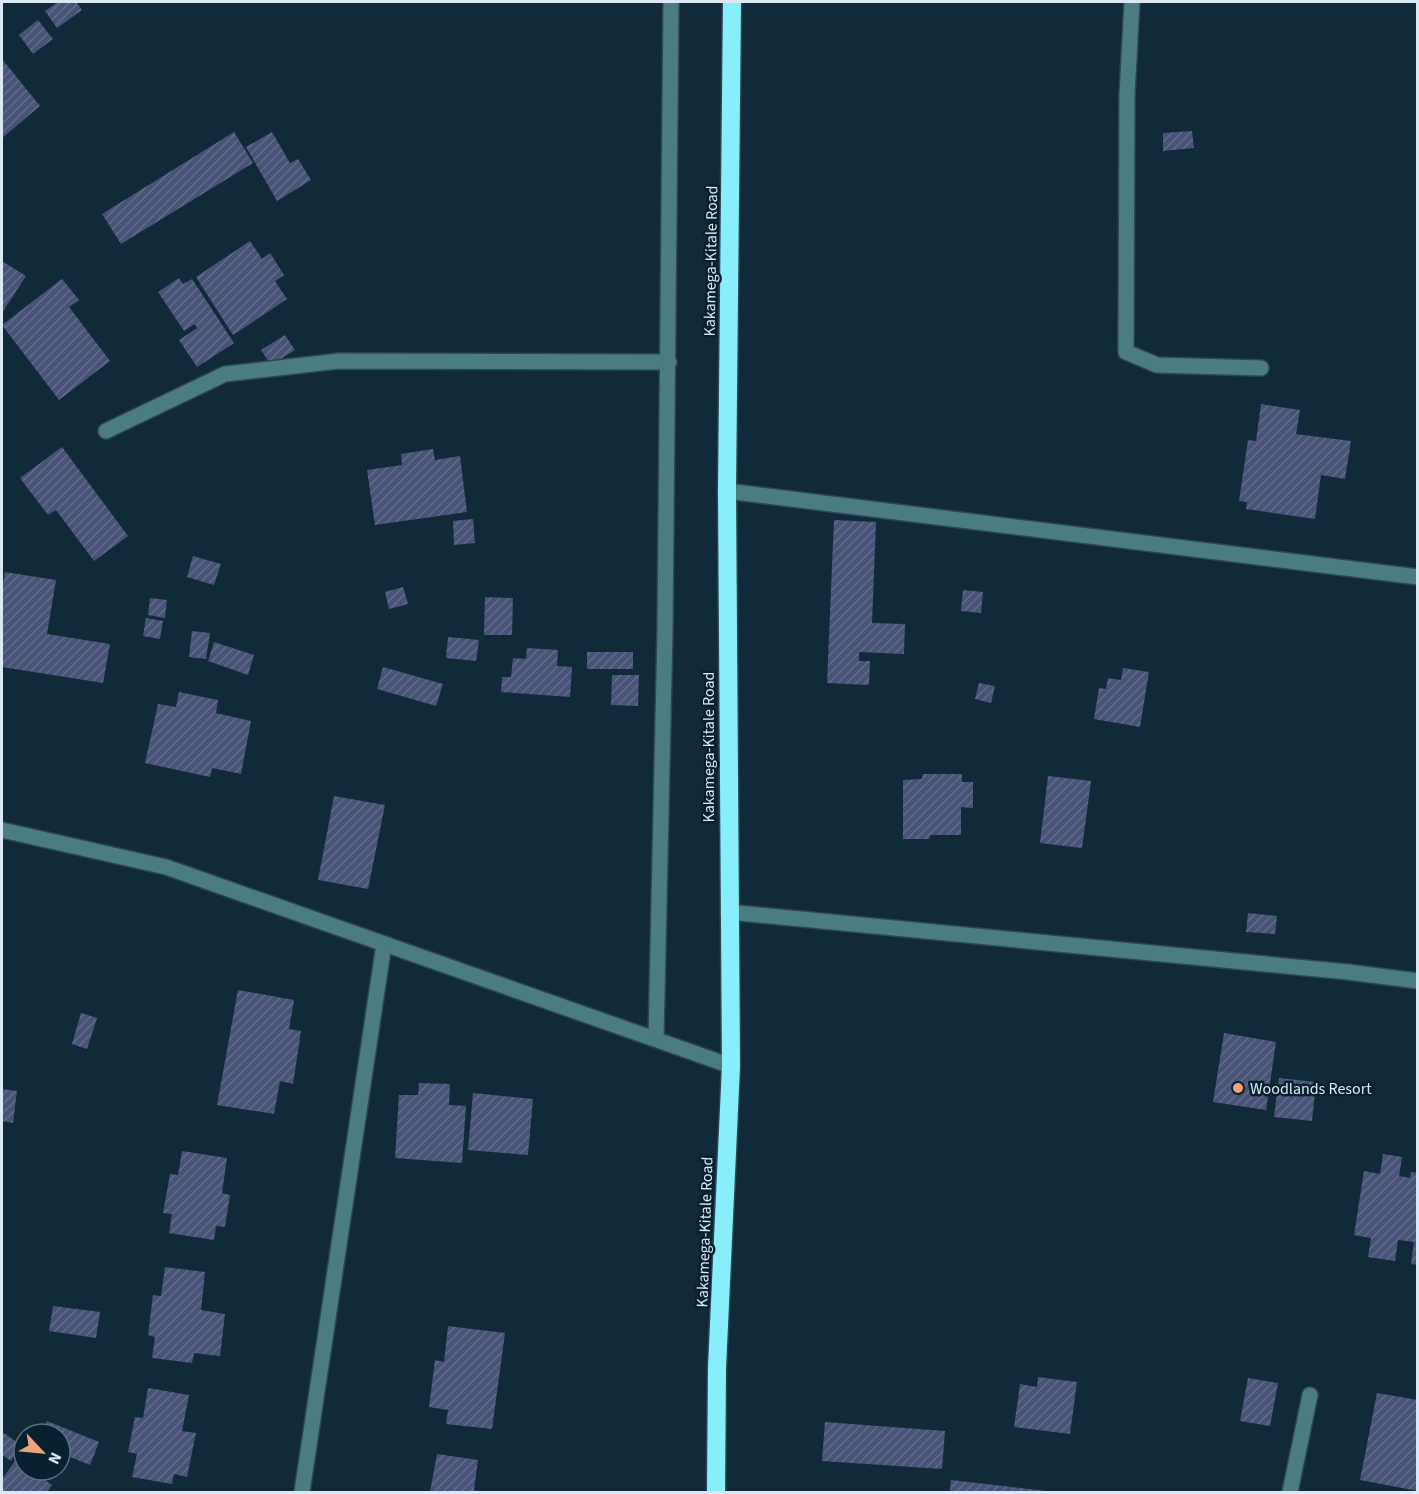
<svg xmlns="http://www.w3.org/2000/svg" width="1419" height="1494" font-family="'Source Sans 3',sans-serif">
<defs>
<pattern id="building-hatch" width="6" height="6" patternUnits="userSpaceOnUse" patternTransform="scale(1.5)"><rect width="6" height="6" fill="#485377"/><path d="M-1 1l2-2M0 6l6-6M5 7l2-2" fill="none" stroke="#626c8b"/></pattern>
</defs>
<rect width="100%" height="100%" fill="#112a3a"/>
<!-- building -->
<g fill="url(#building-hatch)">
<path d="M58 2H76L82 10 57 28 45 11Z"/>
<path d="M38 20 53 39 33 54 19 35Z"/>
<path d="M2 59 40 106 2 138Z"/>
<path d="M1192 131 1194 148 1163 151V133Z"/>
<path d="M234 132 253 163 121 244 102 214Z"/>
<path d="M272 132 290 163 298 159 311 180 277 201 246 147Z"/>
<path d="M250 241 262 259 270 253 284 275 275 281 287 299 233 335 196 277Z"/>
<path d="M2 261 26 276 2 313Z"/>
<path d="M179 278 183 284 192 279 234 343 197 367 179 340 197 328 195 324 184 331 158 292Z"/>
<path d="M62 279 79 300 69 307 110 361 59 400 2 325Z"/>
<path d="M285 335 295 350 271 365 261 350Z"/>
<path d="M1261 404 1300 410 1296 434 1351 441 1345 479 1321 475 1315 519 1246 509 1247 502 1239 501 1248 440 1256 441Z"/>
<path d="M62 447 128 536 94 561 56 510 48 515 20 478Z"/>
<path d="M433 449 435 460 460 456 467 512 375 525 367 470 402 465 401 454Z"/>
<path d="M473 519 475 543 454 545 453 521Z"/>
<path d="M834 520 876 522 872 623 905 624 904 654 859 652V661H870L869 685 827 683Z"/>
<path d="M193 556 221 564 214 585 187 577Z"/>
<path d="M5 572 56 580 47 634 110 644 103 683 2 667V590Z"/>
<path d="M403 587 408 604 389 609 385 592Z"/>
<path d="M963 590 983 592 981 613 961 611Z"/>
<path d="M485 597 513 598 512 635H484Z"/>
<path d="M150 598 167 600 165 618 148 615Z"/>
<path d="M146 618 163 621 160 639 143 636Z"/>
<path d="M192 631 210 633 206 659 189 657Z"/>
<path d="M448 637 479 640 476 661 446 658Z"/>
<path d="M214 642 254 655 248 675 208 661Z"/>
<path d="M527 648 558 650 557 666 572 667 570 697 501 692 502 677H511L513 658 526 659Z"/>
<rect x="587" y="652" width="46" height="17"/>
<path d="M383 667 443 684 436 706 377 689Z"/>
<path d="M1123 668 1149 672 1140 727 1094 719 1099 688 1106 689 1108 678 1121 680Z"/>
<path d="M612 675H639L638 706 611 705Z"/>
<path d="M979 683 995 686 991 703 975 699Z"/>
<path d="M179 692 218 700 216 713 251 721 241 774 212 768 210 777 145 763 158 704 176 707Z"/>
<path d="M923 774H962V782H973V808L961 807V835H930L929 839H903V780L922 779Z"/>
<path d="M1048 776 1091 781 1082 848 1040 843Z"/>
<path d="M334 796 385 805 368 889 318 880Z"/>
<path d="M1248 913 1277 916 1275 934 1246 932Z"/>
<path d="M238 990 294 1000 289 1029 301 1031 293 1084 280 1081 274 1114 217 1105Z"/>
<path d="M81 1013 97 1018 87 1049 72 1044Z"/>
<path d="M1224 1033 1276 1042 1266 1110 1213 1102Z"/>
<path d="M1279 1078 1316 1082 1312 1121 1274 1117Z"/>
<path d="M419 1083 450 1084 449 1105 466 1106 462 1163 395 1158 399 1095H418Z"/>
<path d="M2 1089 17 1091 13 1123 2 1121Z"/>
<path d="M473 1093 533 1099 528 1155 468 1150Z"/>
<path d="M182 1151 227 1158 222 1193 230 1195 225 1227 216 1226 214 1240 169 1233 172 1214 163 1213 170 1174 178 1175Z"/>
<path d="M1383 1154 1402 1157 1399 1176 1410 1178 1411 1172 1418 1173V1265L1411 1264 1414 1242 1398 1240 1395 1261 1368 1257 1371 1238 1354 1235 1364 1171 1380 1174Z"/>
<path d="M165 1267 205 1272 201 1310 225 1314 220 1356 194 1353 192 1363 152 1358 155 1337 148 1335 153 1295 161 1296Z"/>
<path d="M53 1306 100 1312 96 1338 49 1331Z"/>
<path d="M448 1326 505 1333 492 1429 446 1424 448 1410 429 1407 435 1360 444 1362Z"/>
<path d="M1038 1377 1077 1382 1070 1434 1014 1427 1020 1384 1037 1387Z"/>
<path d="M1248 1378 1278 1383 1270 1426 1240 1421Z"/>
<path d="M148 1388 189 1395 182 1431 196 1433 187 1477 174 1474 172 1484 132 1477 137 1454 128 1452 135 1417 143 1418Z"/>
<path d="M1377 1393 1418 1400V1491L1360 1480Z"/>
<path d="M47 1421 99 1442 90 1465 60 1453V1434H42Z"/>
<path d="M825 1422 945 1431 942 1469 822 1461Z"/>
<path d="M2 1432 21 1445 11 1461 2 1455Z"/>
<path d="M437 1454 478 1460 474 1490 483 1492H430Z"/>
<path d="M15 1461 24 1467V1470H29L52 1485 47 1492H2V1479Z"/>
<path d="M951 1480 1047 1491V1492H950Z"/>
</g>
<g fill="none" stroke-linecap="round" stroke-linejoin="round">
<!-- minor casing -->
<g stroke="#2d4554" stroke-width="18">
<g id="minor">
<path d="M1132 2 1127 95 1126 352 1157 365 1261 368"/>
<path d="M106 431 225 374 339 361 669 362"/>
<path d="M727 491 1418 577"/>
<path d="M2 830 166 867 731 1066"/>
<path d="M728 912 1348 972 1418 981"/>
<path d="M656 1039 665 629 671 2"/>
<path d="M302 1492 384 944"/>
<path d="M1290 1492 1310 1395"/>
</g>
</g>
<!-- highway casing -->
<g stroke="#2d4554" stroke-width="21">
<path id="highway" d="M716 1492 717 1368 731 1066 727 491 732 2"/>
</g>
<!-- minor -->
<use href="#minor" stroke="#4a7c81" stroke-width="15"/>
<!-- highway -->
<use href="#highway" stroke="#88effa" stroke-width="18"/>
</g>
<!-- markers -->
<circle fill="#f1a27b" stroke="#072130" stroke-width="2" cx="1238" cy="1088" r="6"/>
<g text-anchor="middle" stroke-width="5" stroke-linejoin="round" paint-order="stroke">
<!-- street labels -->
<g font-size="16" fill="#d9e8f3" stroke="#072130">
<text transform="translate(710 261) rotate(-89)" y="6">Kakamega-Kitale Road</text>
<text transform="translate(708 747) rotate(-90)" y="6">Kakamega-Kitale Road</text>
<text transform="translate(704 1232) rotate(-88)" y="6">Kakamega-Kitale Road</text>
</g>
<!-- poi labels -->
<g font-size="16" fill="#d9e8f3" stroke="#072130" text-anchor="start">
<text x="1250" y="1094">Woodlands Resort</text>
</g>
</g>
<!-- border -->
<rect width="1419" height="1494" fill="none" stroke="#d9e8f3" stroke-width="6"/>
<!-- north arrow -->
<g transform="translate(42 1452) rotate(116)"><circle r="28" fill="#072130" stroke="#5b717e" stroke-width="1.5"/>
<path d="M0-4.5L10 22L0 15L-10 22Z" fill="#f1a27b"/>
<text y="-9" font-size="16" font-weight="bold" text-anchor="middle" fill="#d9e8f3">N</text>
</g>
</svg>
